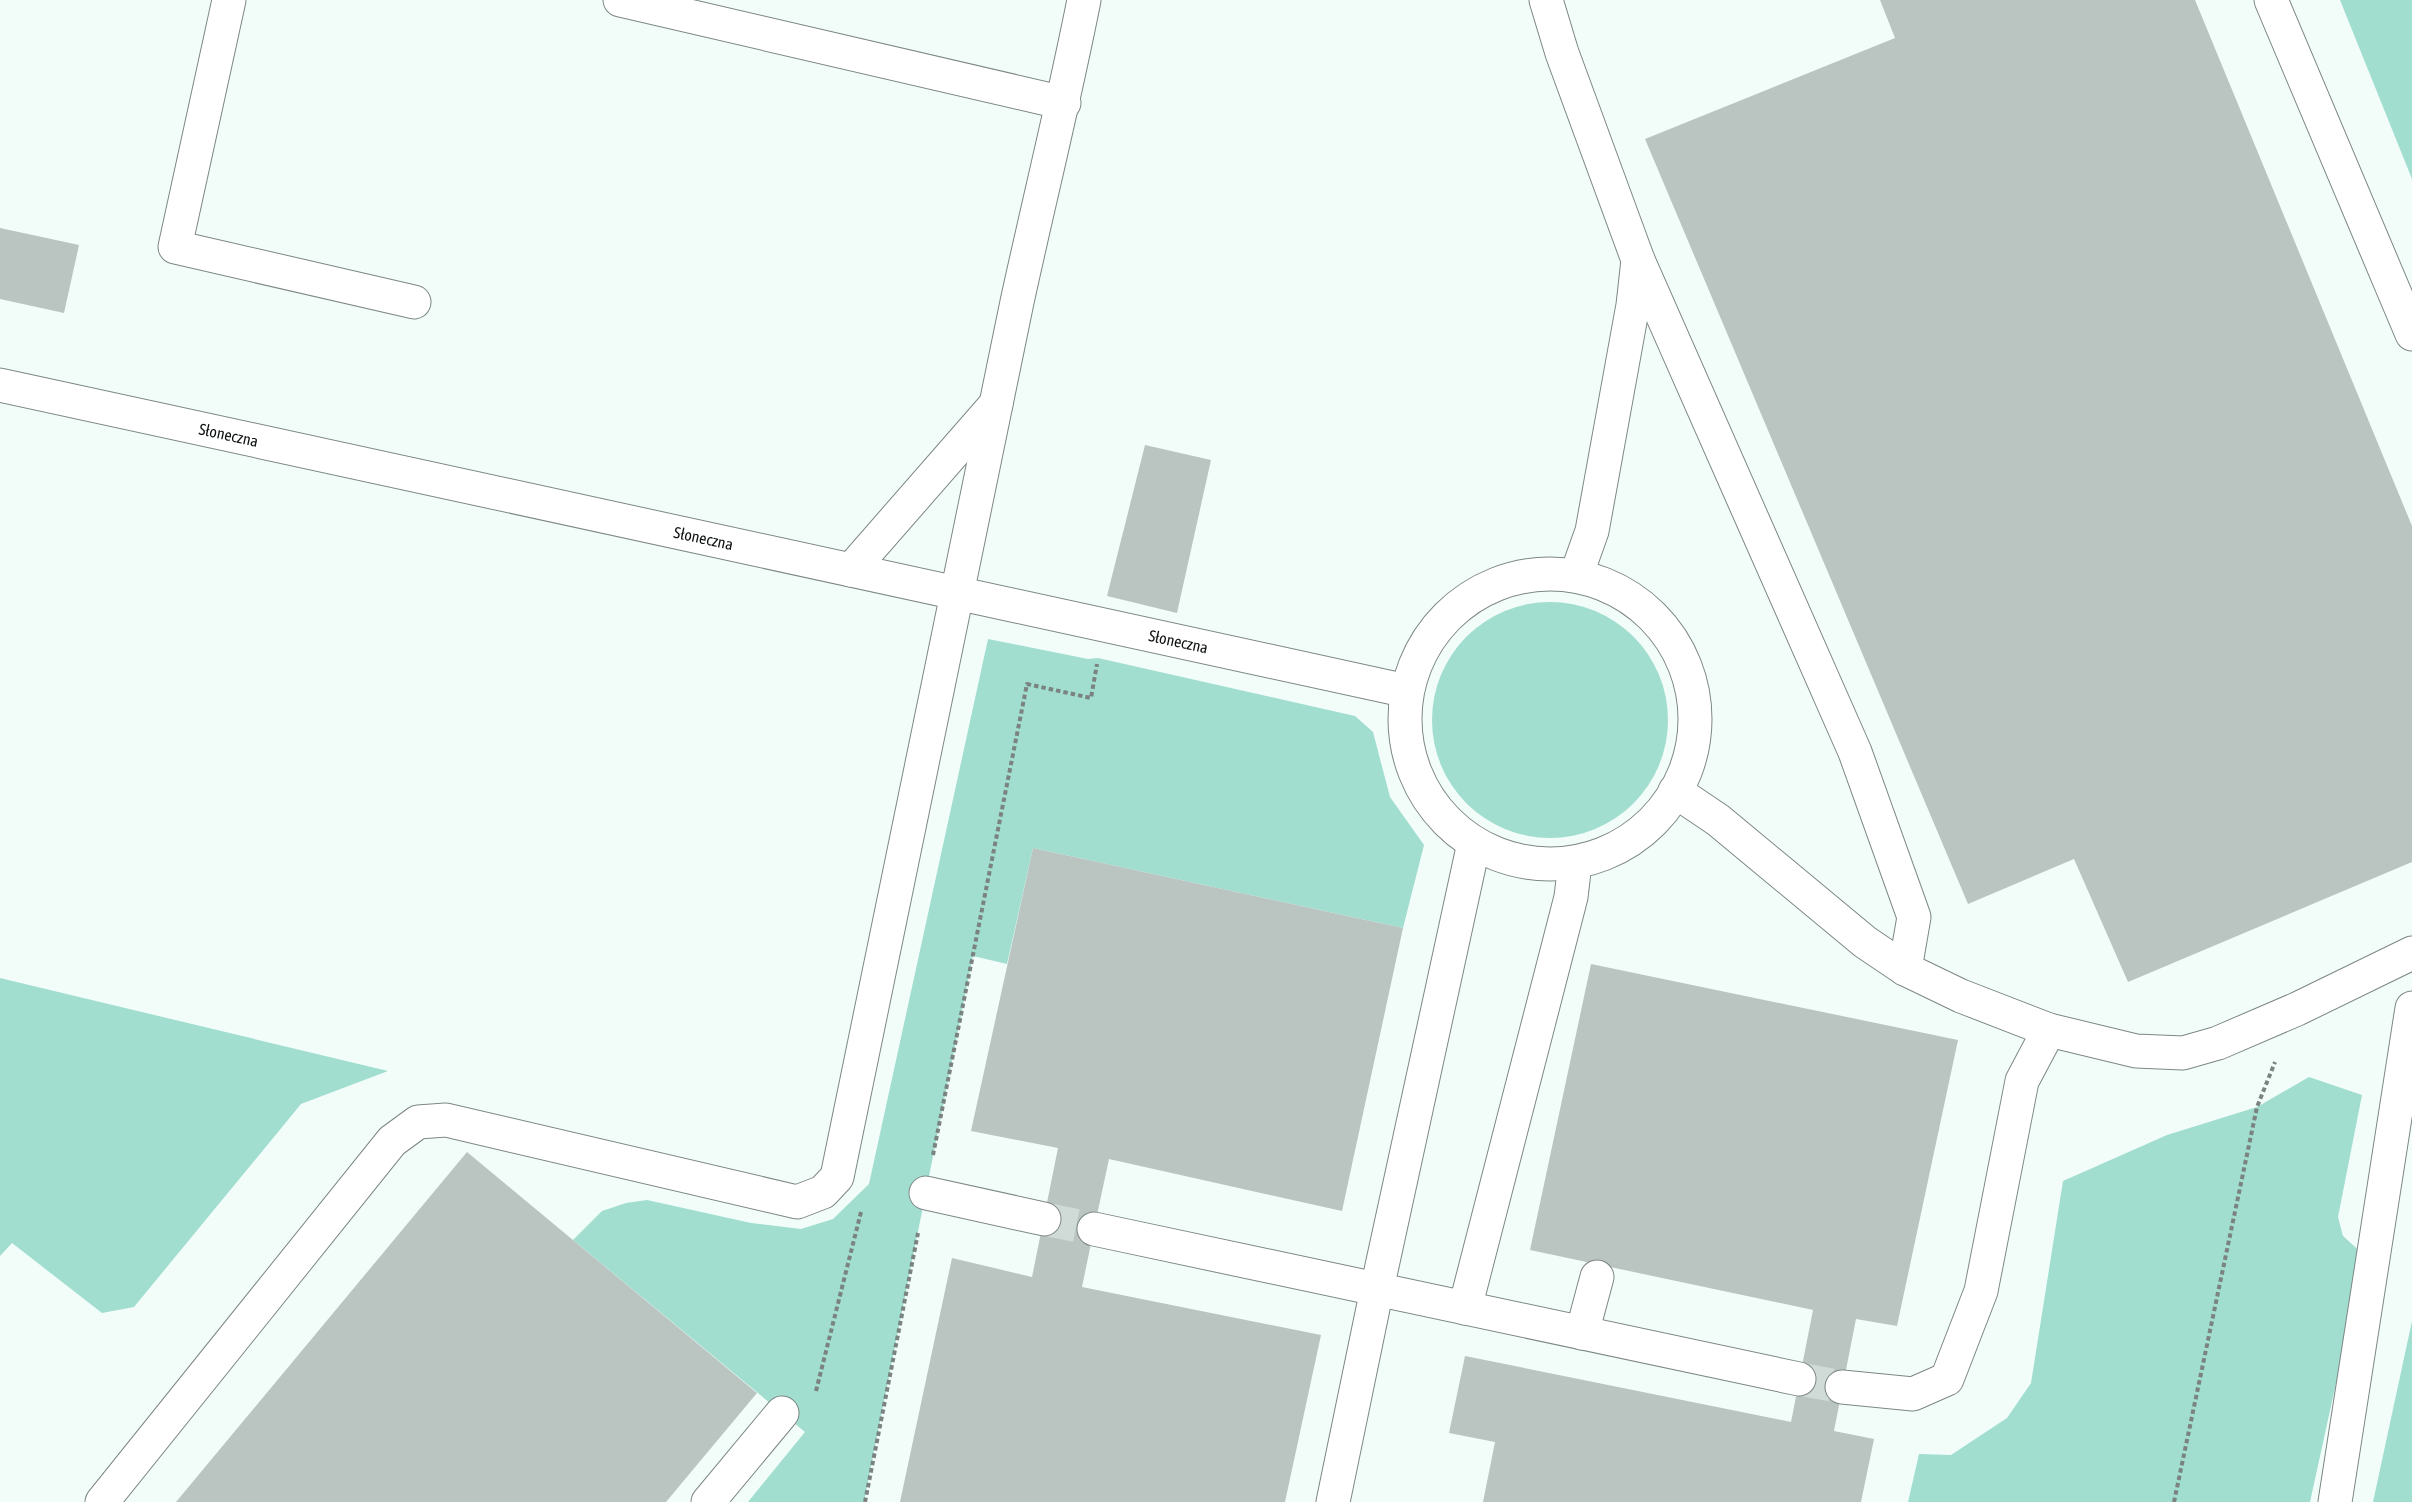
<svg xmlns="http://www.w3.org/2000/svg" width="2412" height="1502" viewBox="0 0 2412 1502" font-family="'Asap Condensed',sans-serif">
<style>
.green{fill:#a1decf}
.building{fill:#bac4c1}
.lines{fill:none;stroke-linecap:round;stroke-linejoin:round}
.minor-tunnel{stroke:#d0dad7;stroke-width:33;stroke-dasharray:33 16;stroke-linecap:butt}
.minor-casing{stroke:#7d8785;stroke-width:35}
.path{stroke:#7b8381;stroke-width:4;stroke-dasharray:4.5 3;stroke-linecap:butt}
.minor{stroke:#fff;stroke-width:33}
.labels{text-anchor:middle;stroke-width:5;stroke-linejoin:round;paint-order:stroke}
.street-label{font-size:16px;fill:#0e1211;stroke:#fff}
</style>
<rect width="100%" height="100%" fill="#f2fdfa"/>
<g class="green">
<polygon points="2340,0 2412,0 2412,179"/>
<circle cx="1550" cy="720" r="118"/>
<polygon points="988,639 1088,659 1098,658 1355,716 1373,732 1390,797 1424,845 1403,928 1033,848 1007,964 973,956 864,1502 748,1502 805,1432 573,1240 602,1211 626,1203 647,1200 751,1223 801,1229 833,1219 869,1184"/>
<polygon points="0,978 388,1071 301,1104 134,1307 102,1313 12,1243 0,1256"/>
<polygon points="2309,1077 2362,1095 2338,1217 2343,1236 2364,1255 2310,1502 1908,1502 1919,1454 1951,1455 2007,1418 2031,1383 2063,1181 2167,1135 2257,1107"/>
<polygon points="2412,1321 2412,1502 2373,1502"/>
</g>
<g class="building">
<polygon points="1880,0 2195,0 2412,526 2412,862 2128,982 2074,859 1968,904 1645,139 1895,38"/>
<polygon points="0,228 79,245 64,313 0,299"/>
<polygon points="1145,445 1211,460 1177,613 1107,596"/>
<polygon points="1033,848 1403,928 1342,1211 1109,1159 1094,1229 1082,1287 1321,1335 1285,1502 900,1502 952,1258 1032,1277 1058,1148 971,1131"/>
<polygon points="1591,964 1958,1040 1897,1326 1856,1319 1834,1431 1874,1439 1861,1502 1483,1502 1495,1442 1449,1433 1465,1356 1791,1422 1813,1310 1530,1250"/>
<polygon points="467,1152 757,1393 666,1502 176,1502"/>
</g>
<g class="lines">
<g class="minor-tunnel">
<polyline points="1044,1219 1094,1229"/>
<polyline points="1799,1379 1842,1387"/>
</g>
<g class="minor-casing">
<g id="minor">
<polyline points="229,0 175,247 414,302"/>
<polyline points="620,0 1064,103"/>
<polyline points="1546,0 1562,53 1638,260 1633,305 1592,531 1576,576"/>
<polyline points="2271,0 2412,334"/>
<polyline points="1638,260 1855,752 1914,917 1905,969"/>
<path id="s1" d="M0,385l1407,306"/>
<polyline points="851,570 996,404"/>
<circle cx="1550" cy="719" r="145"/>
<polyline points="1675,791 1718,820 1865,942 1905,969 1961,996 2049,1030 2136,1051 2183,1053 2218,1043 2297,1009 2412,953"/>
<polyline points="926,1193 1044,1219"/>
<polyline points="1094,1229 1799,1379"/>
<polyline points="1465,1308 1571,897 1575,863"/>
<polyline points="1582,1333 1597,1277"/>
<polyline points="1842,1387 1913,1394 1947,1379 1981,1291 2022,1081 2049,1030"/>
<path d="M102,1502l290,-361 26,-19 28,-2 351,82 26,-10 14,-15 180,-875c22,-101 47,-201 67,-302"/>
<polyline points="708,1502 782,1413"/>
<polyline points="1333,1502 1377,1289 1474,843"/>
<polyline points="2335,1502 2412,1008"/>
</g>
</g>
<g class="path">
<polyline points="933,1155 1027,684 1091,698 1097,664"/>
<polyline points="816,1391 861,1212"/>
<polyline points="865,1502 918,1233"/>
<polyline points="2174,1502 2257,1107 2275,1062"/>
</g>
<use href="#minor" class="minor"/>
</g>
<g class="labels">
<g class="street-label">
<text dy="6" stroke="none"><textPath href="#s1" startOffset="234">Słoneczna</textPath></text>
<text dy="6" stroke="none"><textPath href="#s1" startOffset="720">Słoneczna</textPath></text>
<text dy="6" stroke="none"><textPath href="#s1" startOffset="1206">Słoneczna</textPath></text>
</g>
</g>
</svg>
